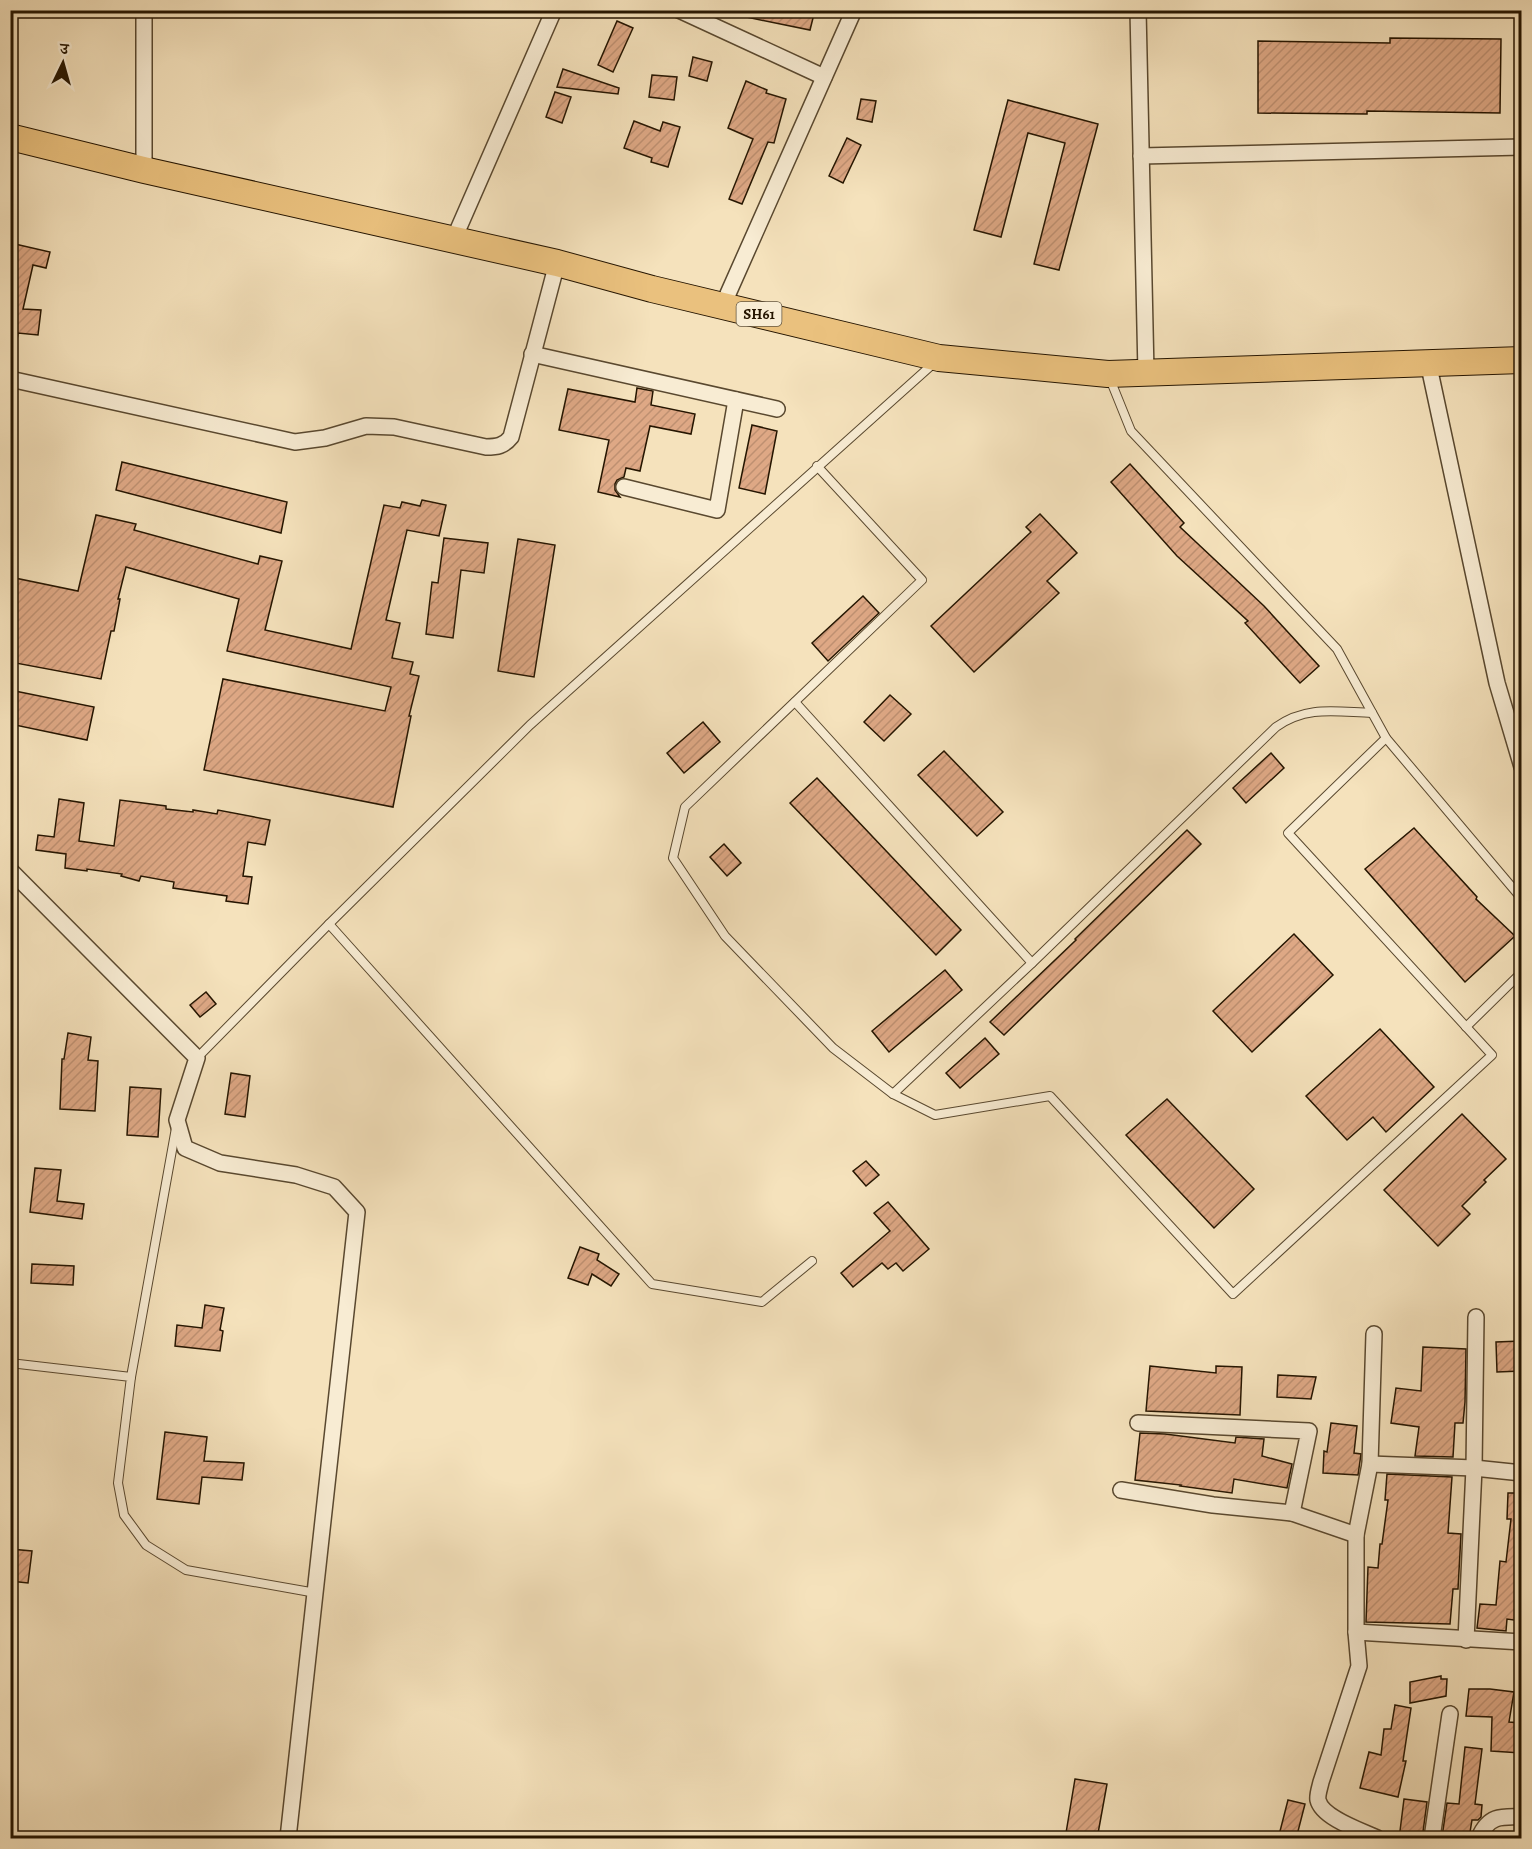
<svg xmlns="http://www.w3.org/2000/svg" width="1532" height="1849" viewBox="0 0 1532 1849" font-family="Alegreya,'Noto Serif Devanagari',serif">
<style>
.building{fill:url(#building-hatch);stroke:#251500;stroke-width:1.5}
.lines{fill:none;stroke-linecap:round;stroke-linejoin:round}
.service-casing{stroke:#59482f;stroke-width:10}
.minor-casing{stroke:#59482f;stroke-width:18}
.primary-casing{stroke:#251500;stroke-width:28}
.service{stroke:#f8ecd3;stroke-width:8}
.minor{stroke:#f8ecd3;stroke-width:15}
.primary{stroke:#eac17e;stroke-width:26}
.labels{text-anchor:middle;stroke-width:4.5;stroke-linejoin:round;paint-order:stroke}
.shield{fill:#f8ecd3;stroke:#64563f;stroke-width:1.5}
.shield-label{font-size:15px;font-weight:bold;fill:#251500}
</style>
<defs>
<pattern id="building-hatch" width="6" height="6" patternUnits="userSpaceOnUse" patternTransform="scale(1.5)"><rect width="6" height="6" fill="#dea885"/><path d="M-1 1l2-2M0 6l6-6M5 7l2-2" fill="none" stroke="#be9071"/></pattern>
</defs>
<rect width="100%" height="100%" fill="#f5e2bc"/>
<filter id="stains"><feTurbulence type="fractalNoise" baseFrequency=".00333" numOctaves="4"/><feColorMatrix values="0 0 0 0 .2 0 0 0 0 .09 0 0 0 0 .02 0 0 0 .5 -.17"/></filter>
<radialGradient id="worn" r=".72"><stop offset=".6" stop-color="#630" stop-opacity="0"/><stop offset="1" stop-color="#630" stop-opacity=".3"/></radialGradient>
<g class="building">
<polygon points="747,10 815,10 810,30 746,17"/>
<polygon points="617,21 633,28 613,72 598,65"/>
<polygon points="1390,38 1501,39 1500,113 1367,111 1367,114 1258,113 1258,41 1390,43"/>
<polygon points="693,57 712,62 707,81 689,76"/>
<polygon points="563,69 619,88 618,94 557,87"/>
<polygon points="652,75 677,77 674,100 649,97"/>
<polygon points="746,81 767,90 766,93 786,99 774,143 768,142 742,204 729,199 753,139 728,128"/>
<polygon points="555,92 571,97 562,123 546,117"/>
<polygon points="861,99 876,101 872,122 857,119"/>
<polygon points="1008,100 1098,124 1059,270 1034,264 1065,143 1028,133 1001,237 974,230"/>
<polygon points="634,121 660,131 663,122 680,127 668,167 651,162 652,158 624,148"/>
<polygon points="847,138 861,145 843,183 829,176"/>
<polygon points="15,244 50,252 46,268 33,265 23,309 41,310 38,335 18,333 17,340 10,339 10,264"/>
<polygon points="637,388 653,391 651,405 695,414 691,434 650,426 640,471 626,468 624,477 617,480 615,484 615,490 620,497 598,492 609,440 559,430 568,389 635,402"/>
<polygon points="752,425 777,431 765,494 739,488"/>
<polygon points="122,462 287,502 281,533 116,490"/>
<polygon points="1130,464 1184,523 1180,527 1264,606 1319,666 1300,683 1245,623 1248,621 1177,556 1111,482"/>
<polygon points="422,500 446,505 439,536 407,530 386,620 400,623 392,658 413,662 410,674 419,676 409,716 411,716 393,807 204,770 223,679 385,711 391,687 227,651 239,599 126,567 118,599 120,599 114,631 111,631 101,679 10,662 10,577 78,591 96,515 136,524 134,530 258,564 260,556 282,561 265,630 351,649 384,505 400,508 402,502 420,506"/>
<polygon points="1040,514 1077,553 1047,581 1059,593 974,672 931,626 1031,532 1026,527"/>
<polygon points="444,538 488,543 484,573 461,570 453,638 426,634 432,582 438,583"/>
<polygon points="518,539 555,545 534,677 498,671"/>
<polygon points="863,596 879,613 828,661 812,643"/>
<polygon points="10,690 94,707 87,740 10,724"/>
<polygon points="890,695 911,714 884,741 864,722"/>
<polygon points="703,722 720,742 684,773 667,753"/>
<polygon points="944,751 1003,812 977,836 918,775"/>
<polygon points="1271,753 1284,768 1246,803 1233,788"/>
<polygon points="817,778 961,930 936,955 790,803"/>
<polygon points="59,799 84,803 79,841 114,846 120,800 166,806 166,809 193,812 193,810 217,814 218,810 270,820 265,845 248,842 243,876 252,877 248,904 226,901 227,896 173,888 174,882 141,876 139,881 121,876 122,874 87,869 87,871 65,868 66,854 36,850 38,835 54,837"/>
<polygon points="1414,828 1477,897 1476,899 1515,936 1465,982 1365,869"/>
<polygon points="1187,830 1201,844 1004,1035 990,1022 1076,940 1075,939"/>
<polygon points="724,844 741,863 727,876 710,857"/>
<polygon points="1294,934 1333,975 1252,1052 1213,1011"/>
<polygon points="945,970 962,990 889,1052 872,1031"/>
<polygon points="206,992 216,1004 200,1017 190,1005"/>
<polygon points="1380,1029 1434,1087 1386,1132 1373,1117 1347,1140 1306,1096"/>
<polygon points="68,1033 91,1037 88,1060 98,1061 95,1111 60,1109 62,1059 64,1059"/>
<polygon points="985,1038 999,1054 960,1088 946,1073"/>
<polygon points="231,1073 250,1076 245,1117 225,1114"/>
<polygon points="130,1087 161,1089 158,1137 127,1135"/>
<polygon points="1167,1099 1254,1189 1214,1228 1126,1135"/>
<polygon points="1462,1114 1506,1159 1484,1180 1486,1182 1462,1206 1470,1214 1438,1246 1384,1190"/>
<polygon points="866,1161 879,1175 866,1186 853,1171"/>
<polygon points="35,1168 61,1170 57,1201 84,1204 82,1219 30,1212"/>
<polygon points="888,1202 929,1249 903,1271 896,1263 888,1269 882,1263 853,1287 841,1273 890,1231 874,1213"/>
<polygon points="580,1247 599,1254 597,1260 619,1274 611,1286 592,1274 588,1285 568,1278"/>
<polygon points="32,1264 74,1266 73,1285 31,1283"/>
<polygon points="205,1305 224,1308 220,1330 223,1331 220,1351 175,1346 177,1325 202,1328"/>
<polygon points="1521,1341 1521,1371 1497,1372 1496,1342"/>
<polygon points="1423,1347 1466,1349 1465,1402 1463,1423 1455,1423 1453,1457 1415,1456 1419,1427 1391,1423 1396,1388 1421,1391"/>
<polygon points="1150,1366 1216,1373 1216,1366 1242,1367 1240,1415 1146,1411"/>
<polygon points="1278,1375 1316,1377 1311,1399 1277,1397"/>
<polygon points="1331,1423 1357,1426 1354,1453 1361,1454 1358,1475 1323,1473 1324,1451 1327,1452"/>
<polygon points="165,1432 207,1437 204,1461 244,1463 242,1480 202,1477 199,1504 157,1499"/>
<polygon points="1140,1433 1165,1434 1235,1443 1236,1437 1264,1439 1262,1456 1292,1464 1287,1488 1234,1479 1232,1493 1180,1486 1181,1485 1135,1480"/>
<polygon points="1387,1474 1452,1477 1448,1533 1461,1534 1458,1589 1453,1589 1450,1624 1366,1622 1368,1567 1378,1568 1380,1544 1382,1544 1388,1500 1385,1500"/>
<polygon points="1508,1493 1521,1493 1521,1621 1507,1619 1506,1631 1477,1628 1480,1604 1496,1605 1500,1561 1506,1562 1511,1519 1507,1519"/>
<polygon points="10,1549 32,1551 28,1583 10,1581"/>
<polygon points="1441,1676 1441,1679 1447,1679 1446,1696 1410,1703 1410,1682"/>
<polygon points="1469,1689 1490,1689 1514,1692 1509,1722 1521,1723 1521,1753 1491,1751 1492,1717 1466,1716"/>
<polygon points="1395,1705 1411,1708 1403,1761 1406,1761 1398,1797 1360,1788 1369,1752 1381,1755 1384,1729 1391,1729"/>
<polygon points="1465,1747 1482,1749 1475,1804 1482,1805 1481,1817 1478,1820 1472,1820 1469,1838 1442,1837 1447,1803 1459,1804"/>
<polygon points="1075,1779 1107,1784 1097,1839 1065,1839"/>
<polygon points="1404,1799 1427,1802 1422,1839 1399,1839"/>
<polygon points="1288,1800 1305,1804 1296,1839 1278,1839"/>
</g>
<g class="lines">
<g class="service-casing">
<g id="service">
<polyline points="1110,379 1131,431 1337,649 1386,738 1522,899"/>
<polyline points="817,466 922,580 685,807 673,858 725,936 833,1048 893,1094 935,1115 1050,1096 1233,1294 1492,1055 1288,833 1386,738"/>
<polyline points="795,702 1032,963"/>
<polyline points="329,924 652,1284 762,1302 812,1261"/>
<polyline points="1466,1027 1522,972"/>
<polyline points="197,1058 329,924 530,725 934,363"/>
<path d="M893,1094l139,-131 244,-236c31,-22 61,-15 96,-14"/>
<polyline points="10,1363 131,1377 118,1483 124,1515 146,1545 186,1570 316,1593"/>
<polyline points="131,1377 176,1128"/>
</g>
</g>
<g class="minor-casing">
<g id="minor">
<polyline points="679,10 824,77"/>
<polyline points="1138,10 1146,373"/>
<polyline points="1141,156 1522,147"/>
<polyline points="144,170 144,10"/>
<polyline points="453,241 554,10"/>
<polyline points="723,305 854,10"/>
<polyline points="532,354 777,409"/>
<polyline points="1428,362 1497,683 1522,767"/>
<path d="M10,379l285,63 30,-4 41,-12 28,1 92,20c11,0 18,-1 25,-10l46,-174"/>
<polyline points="624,487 717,510 736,400"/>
<polyline points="10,870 197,1058 177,1120 185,1148 220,1163 296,1175 334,1187 357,1212 288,1838"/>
<path d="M1374,1334l-4,130 -14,71v97l3,34 -38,116c-1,5 -4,13 -3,18 4,18 44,31 59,38"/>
<polyline points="1138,1423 1309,1431 1292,1513"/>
<polyline points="1370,1464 1474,1468 1522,1473"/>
<polyline points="1121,1490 1213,1505 1292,1513 1356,1535"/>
<polyline points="1356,1632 1522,1642"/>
<polyline points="1466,1640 1474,1468 1476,1317"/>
<polyline points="1432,1838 1450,1714"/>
<path d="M1479,1838c9,-22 21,-22 43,-21"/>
</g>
</g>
<g class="primary-casing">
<polyline id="primary" points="10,137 144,170 557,263 652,289 939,358 1108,374 1522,360"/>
</g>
<use href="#service" class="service"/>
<use href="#minor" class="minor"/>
<use href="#primary" class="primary"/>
</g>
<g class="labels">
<rect class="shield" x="736.5" y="302" width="45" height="24" rx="4.5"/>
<g class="shield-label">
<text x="759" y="319">SH61</text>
</g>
</g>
<rect width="1532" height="1849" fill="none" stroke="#f5e2bc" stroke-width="36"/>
<rect x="12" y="12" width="1508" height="1825" fill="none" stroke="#251500" stroke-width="3"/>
<rect x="18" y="18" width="1496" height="1813" fill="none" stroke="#251500" stroke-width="1.5"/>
<g transform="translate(63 63) rotate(5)" stroke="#f8ecd3" stroke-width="4.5" paint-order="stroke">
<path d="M0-4.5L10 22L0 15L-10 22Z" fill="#251500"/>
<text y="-9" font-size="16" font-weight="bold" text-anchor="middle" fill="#251500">उ</text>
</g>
<rect width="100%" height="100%" filter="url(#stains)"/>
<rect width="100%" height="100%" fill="url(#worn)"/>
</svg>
